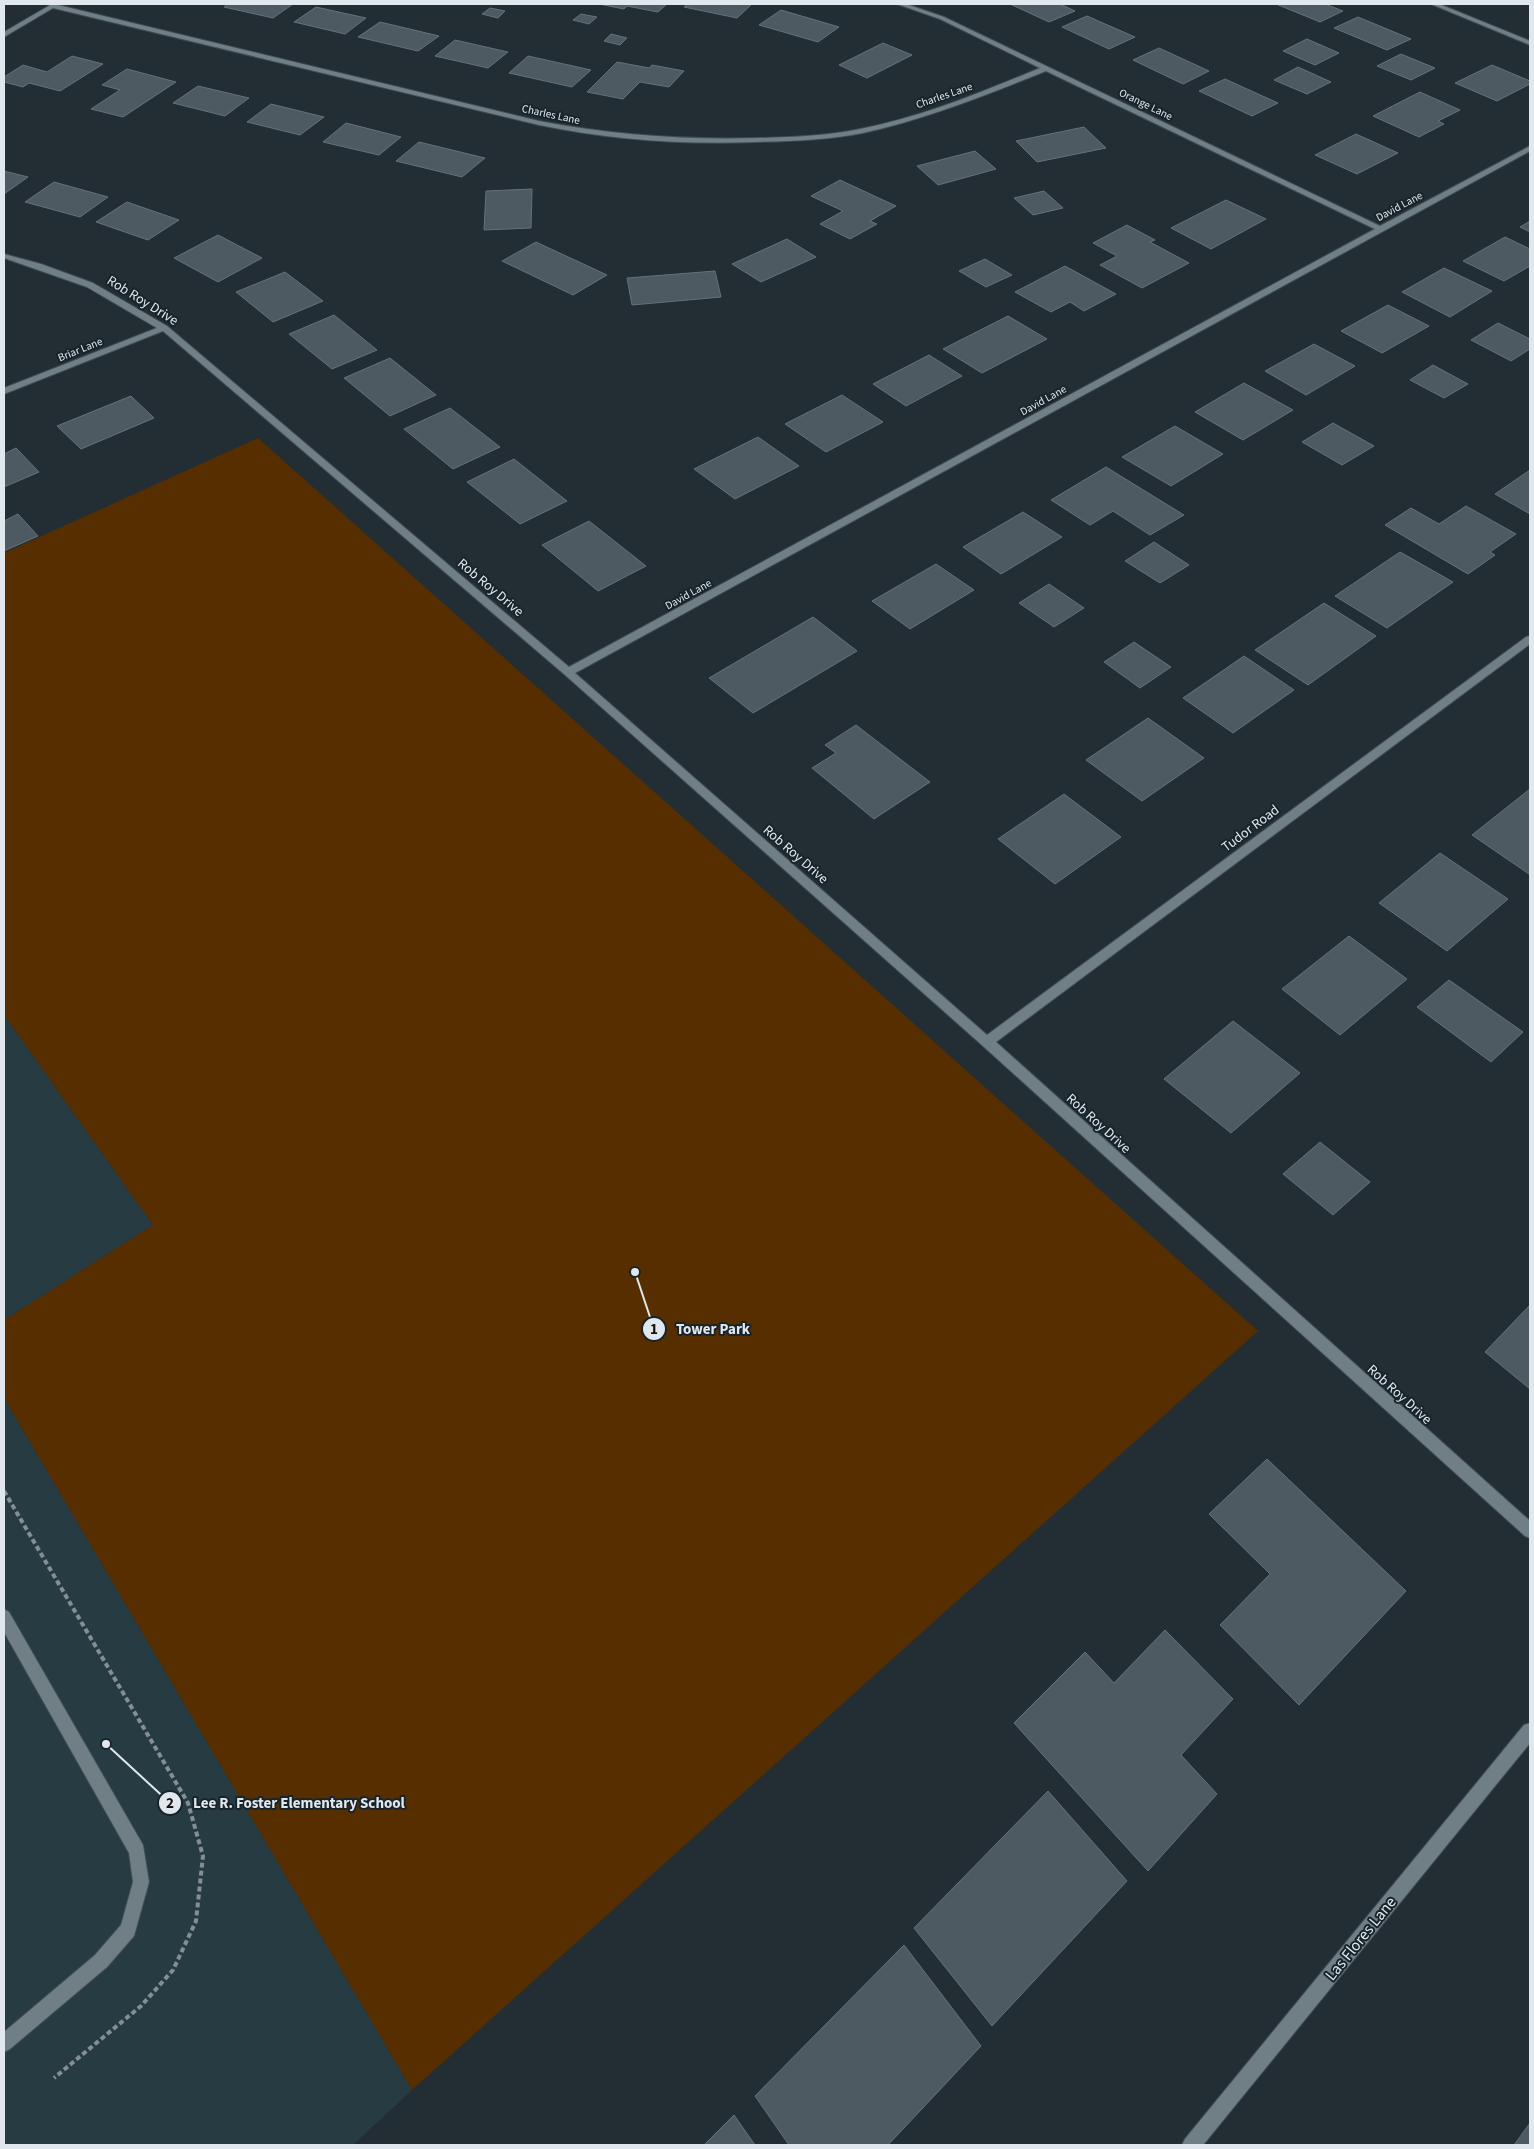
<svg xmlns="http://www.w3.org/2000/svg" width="1534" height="2149" viewBox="0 0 1534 2149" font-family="'Source Sans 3',sans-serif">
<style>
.built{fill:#273b43}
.green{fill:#572e00}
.building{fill:#4d5a61;stroke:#647279}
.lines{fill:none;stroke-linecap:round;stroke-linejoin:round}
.minor-casing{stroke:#424d52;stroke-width:2}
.path{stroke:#848e94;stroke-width:4;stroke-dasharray:5 3;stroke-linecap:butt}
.minor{fill:#707f86;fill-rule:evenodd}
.labels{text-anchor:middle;stroke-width:4;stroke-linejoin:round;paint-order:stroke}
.far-street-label{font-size:11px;fill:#e0e8ed;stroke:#18242a}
.street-label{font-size:14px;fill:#e0e8ed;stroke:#18242a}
.near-street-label{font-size:16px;fill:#e0e8ed;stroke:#18242a}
.leader{fill:none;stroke:#e0e8ed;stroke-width:2}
.callout-dot{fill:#e0e8ed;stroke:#18242a;stroke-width:2}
.mark-label{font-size:15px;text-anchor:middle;font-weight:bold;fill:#111}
.callout-label{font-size:15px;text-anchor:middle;font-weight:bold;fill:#e0e8ed;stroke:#18242a;stroke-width:4;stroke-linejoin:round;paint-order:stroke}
</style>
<rect width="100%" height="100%" fill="#222e34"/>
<g class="built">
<polygon points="4,1015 153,1225 4,1320"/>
<polygon points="4,1398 412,2090 353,2145 4,2145"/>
</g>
<polygon class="green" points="258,438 1258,1331 412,2090 4,1398 4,1320 153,1225 4,1015 4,553"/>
<g class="building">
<polygon points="228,4 293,4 273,18 224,7"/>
<polygon points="599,4 667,4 658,12 627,6 624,9"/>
<polygon points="688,4 752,4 737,18 684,7"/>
<polygon points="1010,4 1060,4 1075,11 1049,22"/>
<polygon points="1276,4 1325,4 1343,11 1320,22"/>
<polygon points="316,7 366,18 345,34 294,22"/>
<polygon points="490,8 505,11 498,18 482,14"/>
<polygon points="781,10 839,27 818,42 759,25"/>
<polygon points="581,14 597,17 589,24 573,20"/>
<polygon points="1087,16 1135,37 1109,49 1062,27"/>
<polygon points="1358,17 1411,39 1387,50 1334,28"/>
<polygon points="380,22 439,36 418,51 358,37"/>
<polygon points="611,34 627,38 620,45 604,41"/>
<polygon points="1307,39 1339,53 1315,65 1283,51"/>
<polygon points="455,40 508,52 488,68 435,56"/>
<polygon points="883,43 912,55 867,78 839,65"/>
<polygon points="1159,48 1209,71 1183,84 1133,60"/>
<polygon points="1401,54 1435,68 1411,80 1377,66"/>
<polygon points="72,56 103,64 60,91 29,83 23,87 4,82 4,77 23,65 47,72"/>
<polygon points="528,56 591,70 572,87 509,73"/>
<polygon points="617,62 649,68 652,65 684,71 669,87 640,82 623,99 587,92"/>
<polygon points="1492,65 1530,81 1530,84 1497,101 1455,83"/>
<polygon points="1298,67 1331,82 1307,94 1274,80"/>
<polygon points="127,69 176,82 123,117 91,109 120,90 102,85"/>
<polygon points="1225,79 1278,103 1252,116 1199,91"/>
<polygon points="198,86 249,98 225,116 173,103"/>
<polygon points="1420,92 1460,110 1438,121 1444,124 1419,137 1373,116"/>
<polygon points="271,104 324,117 300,135 247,122"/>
<polygon points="346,123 401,137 379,155 323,142"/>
<polygon points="1084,127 1106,148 1037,162 1016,141"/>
<polygon points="1356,134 1398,153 1357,174 1315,155"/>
<polygon points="419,142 485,158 462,177 396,161"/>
<polygon points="975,151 996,169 938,185 917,166"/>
<polygon points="4,171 28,177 4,194"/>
<polygon points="840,180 896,206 870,221 877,224 850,239 820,224 843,211 811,196"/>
<polygon points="54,182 108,197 80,217 25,202"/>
<polygon points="532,189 531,228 484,230 486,191"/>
<polygon points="1044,191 1063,208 1033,215 1014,198"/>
<polygon points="1226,200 1266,219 1211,249 1171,228"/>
<polygon points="127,202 179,220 148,240 96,222"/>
<polygon points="1530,221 1530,232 1520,227"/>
<polygon points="1127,225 1155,240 1150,242 1189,263 1142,288 1100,265 1117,256 1093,243"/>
<polygon points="218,235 262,258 218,282 174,258"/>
<polygon points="1505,237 1530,249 1530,266 1504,281 1463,261"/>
<polygon points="787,239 816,257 761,282 732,264"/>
<polygon points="536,242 607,275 573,295 502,261"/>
<polygon points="985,259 1012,275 986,287 959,271"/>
<polygon points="1065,266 1116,294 1084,311 1070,302 1051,312 1015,292"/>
<polygon points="1444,268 1492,291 1450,317 1402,292"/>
<polygon points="715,271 721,297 632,305 627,278"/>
<polygon points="285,272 323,301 273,322 236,292"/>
<polygon points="1388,305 1429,326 1382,353 1341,331"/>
<polygon points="334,315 377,350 332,369 289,334"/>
<polygon points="1008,316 1047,339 982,373 943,349"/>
<polygon points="1498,323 1530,339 1530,349 1511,361 1471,340"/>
<polygon points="1314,344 1355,366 1306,395 1265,371"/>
<polygon points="929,355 962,376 906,406 873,384"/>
<polygon points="390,358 436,395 390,416 344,378"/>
<polygon points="1433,365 1468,384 1444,398 1410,380"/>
<polygon points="1244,383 1293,410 1243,440 1195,412"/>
<polygon points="842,395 883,422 826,452 785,424"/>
<polygon points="131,396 154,418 81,449 57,426"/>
<polygon points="450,408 500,447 453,469 404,429"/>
<polygon points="1333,423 1374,446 1342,465 1302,442"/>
<polygon points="1175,426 1223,454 1171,486 1122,457"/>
<polygon points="758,437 799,466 735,499 694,469"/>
<polygon points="16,448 39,472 4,487 4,454"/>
<polygon points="514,459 567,501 520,524 467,482"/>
<polygon points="1106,467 1184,515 1150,535 1113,511 1090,525 1051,500"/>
<polygon points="1530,470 1530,514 1495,494"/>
<polygon points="1466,506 1516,534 1490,552 1495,555 1468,574 1385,525 1411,508 1439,524"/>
<polygon points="1023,512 1062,537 1001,574 963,547"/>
<polygon points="18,514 38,536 4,551 4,521"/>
<polygon points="589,521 646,566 598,591 542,545"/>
<polygon points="1154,542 1189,565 1160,583 1125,561"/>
<polygon points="1400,552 1453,582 1387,628 1335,596"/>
<polygon points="936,564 974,590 910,629 872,601"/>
<polygon points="1049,584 1084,608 1054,627 1019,603"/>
<polygon points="1324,603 1376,636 1308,685 1255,650"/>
<polygon points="813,617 857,651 753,713 709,678"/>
<polygon points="1134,642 1171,667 1140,688 1104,662"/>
<polygon points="1244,656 1294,690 1233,733 1183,698"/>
<polygon points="1148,718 1204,758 1142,801 1086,760"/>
<polygon points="856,725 930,782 874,819 812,768 836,753 825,745"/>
<polygon points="1530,789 1530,873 1529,874 1472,835"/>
<polygon points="1064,794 1121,837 1055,884 998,839"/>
<polygon points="1440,853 1508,899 1447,951 1379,903"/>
<polygon points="1349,936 1407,979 1340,1035 1282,989"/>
<polygon points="1449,980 1523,1032 1491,1062 1417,1007"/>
<polygon points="1233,1021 1300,1073 1231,1133 1164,1079"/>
<polygon points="1320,1142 1370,1182 1333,1215 1283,1174"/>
<polygon points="1530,1305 1530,1389 1485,1352"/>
<polygon points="1267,1459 1406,1591 1299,1705 1220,1625 1270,1574 1209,1514"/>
<polygon points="1165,1630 1233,1699 1181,1755 1217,1794 1148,1871 1014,1723 1085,1652 1114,1683"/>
<polygon points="1048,1791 1127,1881 992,2026 914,1928"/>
<polygon points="904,1945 981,2046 888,2145 789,2145 755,2096"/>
<polygon points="734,2115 755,2145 704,2145"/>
<polygon points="1530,2123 1530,2145 1514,2145"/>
</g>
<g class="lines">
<g class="minor-casing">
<g id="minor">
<path d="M52,4h7l-1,1 481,116c73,14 145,19 219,17 34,-1 69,-2 102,-9 62,-12 122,-37 180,-61l-100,-49 -43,-15h9l38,13 436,209 150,-80v5l-955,522 412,362 539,-398 4,-1v8l-534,398 534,479v17l-5,-2 -542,-490 -419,-372 -401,-343 -159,63v-6l153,-60 -70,-41 -83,-29v-4l37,10 52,19 74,43 402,341 806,-438 -329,-158c-60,24 -120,48 -183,62 -35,7 -70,8 -106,9 -73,3 -145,-2 -218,-17l-486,-117 -49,29v-5z"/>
<polygon points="1431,4 1439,4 1530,41 1530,45"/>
<polygon points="4,1609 9,1612 143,1845 149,1882 134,1936 107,1967 10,2049 4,2052 4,2032 95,1955 121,1925 133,1882 129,1853 4,1632"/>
<polygon points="1530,1723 1530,1743 1203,2145 1182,2145 1185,2139 1524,1725"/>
</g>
</g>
<polyline class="path" points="4,1491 188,1803 203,1856 196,1921 173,1970 141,2006 54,2078"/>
<use href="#minor" class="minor"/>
</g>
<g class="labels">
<g class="far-street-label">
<text transform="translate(944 95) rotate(-19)" y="4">Charles Lane</text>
<text transform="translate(1146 104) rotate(26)" y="4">Orange Lane</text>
<text transform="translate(551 114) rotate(12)" y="4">Charles Lane</text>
<text transform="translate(1399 206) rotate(-28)" y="4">David Lane</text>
<text transform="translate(80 349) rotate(-22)" y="4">Briar Lane</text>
<text transform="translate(1043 400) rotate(-29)" y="4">David Lane</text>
<text transform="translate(688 594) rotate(-29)" y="4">David Lane</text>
</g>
<g class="street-label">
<text transform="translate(143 300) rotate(32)" y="5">Rob Roy Drive</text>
<text transform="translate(491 587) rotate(40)" y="5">Rob Roy Drive</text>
<text transform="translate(1250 828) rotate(-37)" y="5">Tudor Road</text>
<text transform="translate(796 854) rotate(41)" y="5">Rob Roy Drive</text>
<text transform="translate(1099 1123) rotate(42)" y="5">Rob Roy Drive</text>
<text transform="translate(1400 1394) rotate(42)" y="5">Rob Roy Drive</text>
</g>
<g class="near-street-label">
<text transform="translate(1360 1938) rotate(-51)" y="6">Las Flores Lane</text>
</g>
</g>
<path class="leader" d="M635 1272L654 1329M106 1744L170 1803"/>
<g class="callout-dot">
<circle cx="635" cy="1272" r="5"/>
<circle cx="106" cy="1744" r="5"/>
<circle cx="654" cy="1329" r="12"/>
<circle cx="170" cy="1803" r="12"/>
</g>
<g class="mark-label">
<text x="654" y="1334">1</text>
<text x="170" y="1808">2</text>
</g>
<g class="callout-label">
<text x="713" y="1334">Tower Park</text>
<text x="299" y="1808">Lee R. Foster Elementary School</text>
</g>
<rect width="1534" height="2149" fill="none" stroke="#e0e8ed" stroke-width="10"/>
</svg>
